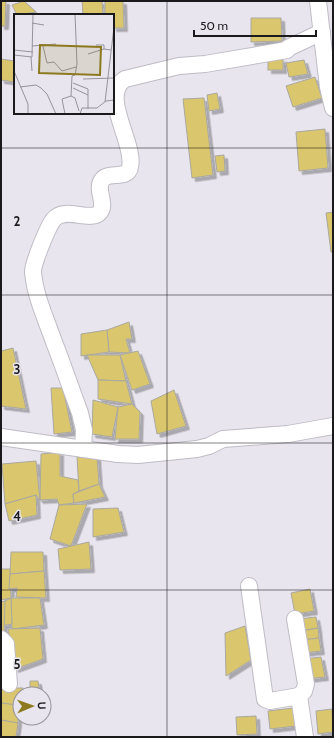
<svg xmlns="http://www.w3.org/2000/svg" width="334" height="738" viewBox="0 0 334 738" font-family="Cabin,sans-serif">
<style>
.building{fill:#dac66d;stroke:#aaa89f;filter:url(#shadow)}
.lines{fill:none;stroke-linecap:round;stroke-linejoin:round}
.minor-casing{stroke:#bfbcc5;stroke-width:18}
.minor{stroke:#fff;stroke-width:16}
.grid{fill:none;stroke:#1a191c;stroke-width:1;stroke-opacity:0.55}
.inset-road{fill:none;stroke:#96939a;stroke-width:1}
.view{fill:#8d7a20;fill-opacity:0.15;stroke:#8d7a20;stroke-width:2}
.inset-edge{fill:none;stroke:#1a191c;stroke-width:2}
.grid-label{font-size:13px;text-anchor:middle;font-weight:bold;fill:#1a191c;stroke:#e8e5ee;stroke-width:3;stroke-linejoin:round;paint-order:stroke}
</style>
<defs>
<filter id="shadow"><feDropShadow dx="3.5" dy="3.5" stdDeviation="0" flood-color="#0004"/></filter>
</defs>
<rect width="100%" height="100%" fill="#e8e5ee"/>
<g class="building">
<polygon points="1,1 6,1 5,26 1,26"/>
<polygon points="24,1 36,12 17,15 12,5"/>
<polygon points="82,1 102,1 103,15 83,15"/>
<polygon points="105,1 123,1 124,28 113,28 113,15 105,15"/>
<polygon points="251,18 281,18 282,41 251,42"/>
<polygon points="1,59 15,61 15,82 1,80"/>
<rect x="268" y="59" width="15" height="11"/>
<polygon points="304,60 308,74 289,77 286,63"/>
<polygon points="315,77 322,98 293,107 286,86"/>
<polygon points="217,93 220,109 209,111 207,95"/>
<polygon points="204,98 213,175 192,178 183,99"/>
<polygon points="325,129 328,168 299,171 296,132"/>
<polygon points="224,155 225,171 217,172 215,156"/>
<polygon points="333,212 333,252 331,252 326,213"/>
<polygon points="129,322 132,339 126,339 130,353 109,352 107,330"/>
<polygon points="107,330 109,352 81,356 81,334"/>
<polygon points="13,348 26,409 1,406 1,351"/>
<polygon points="138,351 150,384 132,390 120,355"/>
<polygon points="87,355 120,355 126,381 98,380"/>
<polygon points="98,380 126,381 132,404 98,399"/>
<polygon points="51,388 63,388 72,432 54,434"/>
<polygon points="174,390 186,426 157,434 151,401"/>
<polygon points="93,400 118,407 112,437 92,434"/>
<polygon points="132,404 140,412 139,439 115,439 118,407"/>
<polygon points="60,452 60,476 78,480 79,491 73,494 74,503 59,505 57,499 40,500 41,454"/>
<polygon points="97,456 99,484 79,491 77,457"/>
<polygon points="36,461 40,500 36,495 5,504 2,464"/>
<polygon points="99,484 105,497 74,503 73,494"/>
<polygon points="36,495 37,515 9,521 5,504"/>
<polygon points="87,504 71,546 50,539 59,505"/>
<polygon points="118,508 124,532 93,537 93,509"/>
<polygon points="89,542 91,569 60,570 58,549"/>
<polygon points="11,552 43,552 44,571 10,574"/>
<polygon points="1,569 10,569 11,598 1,600"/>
<polygon points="44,571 46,598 16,597 17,588 9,589 10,574"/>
<polygon points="310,589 314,611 295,614 291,593"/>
<polygon points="11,598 40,598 44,625 12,629"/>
<polygon points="11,598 12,624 1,626 1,610 5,601"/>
<polygon points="5,601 4,635 1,635 1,602"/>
<polygon points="316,617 318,628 301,631 299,619"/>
<polygon points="245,626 251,660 226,676 225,633"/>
<polygon points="40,628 43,659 15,669 8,629"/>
<polygon points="318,628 319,638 302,640 301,631"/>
<polygon points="319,638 321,651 303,653 302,640"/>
<polygon points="321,657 325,677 307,679 304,659"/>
<polygon points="30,681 38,681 39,688 30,687"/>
<polygon points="1,688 23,688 23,694 20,694 20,706 1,703"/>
<polygon points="1,703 18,705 18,723 1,720"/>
<polygon points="293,708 296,726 270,729 268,711"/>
<polygon points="332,709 333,732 318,734 316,711"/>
<polygon points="256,716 257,734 237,735 236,717"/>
<polygon points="1,720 18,723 16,737 1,737"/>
</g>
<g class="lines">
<g class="minor-casing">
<g id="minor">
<polyline points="318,1 328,87 333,108"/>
<polyline points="1,437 118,454 138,455 197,449 209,446 223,439 288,434 333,426"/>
<path d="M83,449l1,-19 -4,-17c-9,-24 -17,-48 -26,-71 -8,-23 -19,-46 -21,-70 0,-9 15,-46 21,-53 11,-13 37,4 46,-7 7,-9 -5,-22 2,-32 6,-9 26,0 28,-13 6,-23 -31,-72 -5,-88l54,-13 26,-2 82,-14 1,-2 34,-16"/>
<polyline points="249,586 265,699 270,701 299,696 305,737"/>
<polyline points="295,619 306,684 304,691 299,696"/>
<polyline points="1,639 6,644 9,684"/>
</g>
</g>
<use href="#minor" class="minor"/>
</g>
<path class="grid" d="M167,1v736M1,148h332M1,295h332M1,443h332M1,590h332"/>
<g transform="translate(14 14)">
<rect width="100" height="100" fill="#e8e5ee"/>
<path class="inset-road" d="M18,9l12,2M82,31h8v4l7,1M18,32l24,-2M29,32l4,17 7,-1 8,9 14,-4M0,36l19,2M74,40l16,-5M0,41l18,2 1,-43M17,43l1,14M0,57l14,33v10M69,65l31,-1M59,69l15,6v20M6,73l16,-2 5,3 6,6 9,20M59,74l15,7M57,82l4,2 4,13M91,88l9,-75M51,100l-3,-15 9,-3 1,-20 3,-1 2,-11 -2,-50M66,100l2,-6h15l9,-7 8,-1"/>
<path class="view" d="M26,31l61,2 -1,28 -61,-2z"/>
<rect width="100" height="100" class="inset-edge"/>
</g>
<g class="grid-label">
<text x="17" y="226">2</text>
<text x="17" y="374">3</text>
<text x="17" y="521">4</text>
<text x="17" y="669">5</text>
</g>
<rect width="334" height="738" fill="none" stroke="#1a191c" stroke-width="4"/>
<g transform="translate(32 706) rotate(88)"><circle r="19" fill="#e8e5ee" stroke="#96939a"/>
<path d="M0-3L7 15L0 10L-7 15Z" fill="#8d7a20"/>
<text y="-6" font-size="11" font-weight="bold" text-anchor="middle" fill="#1a191c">U</text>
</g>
<path d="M194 30v6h122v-6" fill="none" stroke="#1a191c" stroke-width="2"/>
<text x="200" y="30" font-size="12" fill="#1a191c" stroke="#e8e5ee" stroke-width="3" paint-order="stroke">50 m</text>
</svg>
